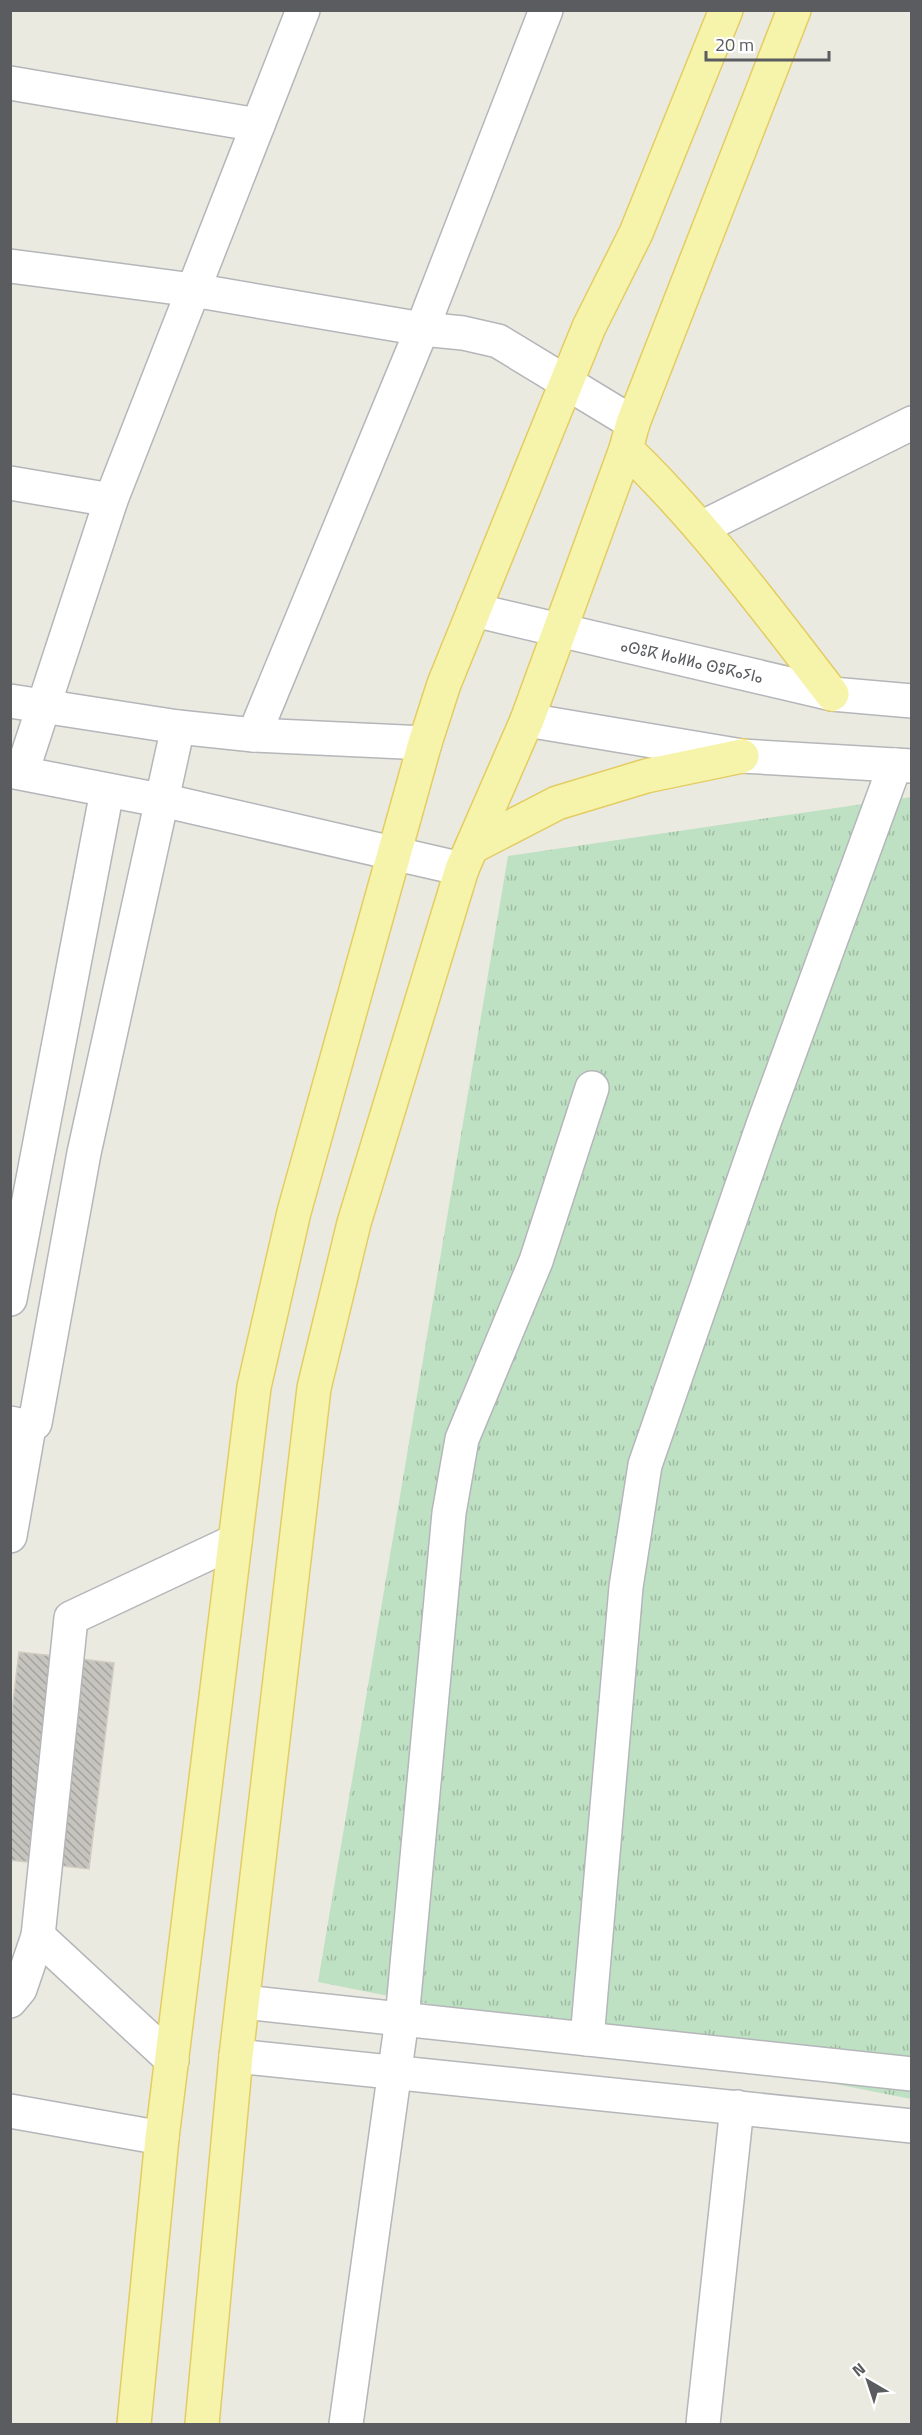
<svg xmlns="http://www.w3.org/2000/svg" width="922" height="2435" viewBox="0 0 922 2435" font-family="'Titillium Web','Noto Sans Tifinagh',sans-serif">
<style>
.grass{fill:url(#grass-tufts)}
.building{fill:url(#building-back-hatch);stroke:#cfccc0;stroke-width:1.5}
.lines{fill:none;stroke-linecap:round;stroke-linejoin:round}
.minor-casing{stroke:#b4b6ba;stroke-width:36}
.major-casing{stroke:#e3cd62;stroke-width:36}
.minor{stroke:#fff;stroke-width:33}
.major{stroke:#f6f3aa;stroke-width:33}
.labels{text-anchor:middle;stroke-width:5;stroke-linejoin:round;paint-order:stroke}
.street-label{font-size:16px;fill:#5a5c60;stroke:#fff}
</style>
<defs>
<pattern id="grass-tufts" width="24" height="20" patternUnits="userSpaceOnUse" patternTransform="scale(1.5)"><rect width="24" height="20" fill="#bfe1c3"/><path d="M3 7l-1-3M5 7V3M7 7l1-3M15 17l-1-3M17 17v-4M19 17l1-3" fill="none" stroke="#9ebaa2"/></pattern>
<pattern id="building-back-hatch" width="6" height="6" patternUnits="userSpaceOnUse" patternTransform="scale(1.5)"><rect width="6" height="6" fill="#c6c4be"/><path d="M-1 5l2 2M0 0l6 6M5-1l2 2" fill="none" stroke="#a4a29e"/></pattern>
</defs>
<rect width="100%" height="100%" fill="#ebeae1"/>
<polygon class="grass" points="911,797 911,2099 318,1982 508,856"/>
<polygon class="building" points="19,1652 114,1663 89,1869 10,1860 10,1727"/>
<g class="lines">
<g class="minor-casing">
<g id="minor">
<polyline points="10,83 258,125"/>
<polyline points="10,266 193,290 422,329 463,333 498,341 633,423"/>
<polyline points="10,483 111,500"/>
<polyline points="701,528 912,423"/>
<polyline points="474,610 832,694 912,701"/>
<polyline points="10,701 178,727 254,735 425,743"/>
<polyline points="527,720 742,756 912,766"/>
<polyline points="254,735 422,329 546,10"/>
<polyline points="10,771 175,803 462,869"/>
<polyline points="22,772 111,500 303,10"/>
<polyline points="10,1299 107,791"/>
<polyline points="10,1423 29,1427 35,1423 84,1153 178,727"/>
<polyline points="10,1536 29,1427"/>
<polyline points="10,2001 20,1989 38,1936"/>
<polyline points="243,2002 912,2074"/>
<polyline points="587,2039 626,1587 645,1465 763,1125 895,765"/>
<polyline points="236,2056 912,2126"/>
<polyline points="172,2060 38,1936 71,1618 235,1541"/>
<polyline points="10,2111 162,2138"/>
<polyline points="346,2424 402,2019 449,1513 462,1439 536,1261 592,1088"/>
<polyline points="703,2424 737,2107"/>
</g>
</g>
<g class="major-casing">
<g id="major">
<path d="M626,449c77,74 141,161 206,245"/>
<polyline points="472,847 557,803 646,776 742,756"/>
<polyline points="134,2424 162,2138 254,1387 294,1212 425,743 444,684 589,327 636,233 726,10"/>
<polyline points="202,2424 236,2056 314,1388 354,1223 462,869 527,720 626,449 633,423 794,10"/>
</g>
</g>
<use href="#minor" class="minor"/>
<use href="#major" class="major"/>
</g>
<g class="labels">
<g class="street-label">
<text transform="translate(692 661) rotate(13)" y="6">ⴰⵙⵓⴽ ⵍⴰⵍⵍⴰ ⵙⵓⴽⴰⵢⵏⴰ</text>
</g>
</g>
<rect width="922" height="2435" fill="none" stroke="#5a5c60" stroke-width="24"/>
<g transform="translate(868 2381) rotate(321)" stroke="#ffffff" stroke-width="4.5" paint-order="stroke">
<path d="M0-4.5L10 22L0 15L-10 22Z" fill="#5a5c60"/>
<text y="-9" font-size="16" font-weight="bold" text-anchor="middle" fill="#5a5c60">N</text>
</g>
<path d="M706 51v9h123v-9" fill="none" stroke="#5a5c60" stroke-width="3"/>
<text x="715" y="51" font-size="18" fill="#5a5c60" stroke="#ffffff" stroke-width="4.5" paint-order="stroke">20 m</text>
</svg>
